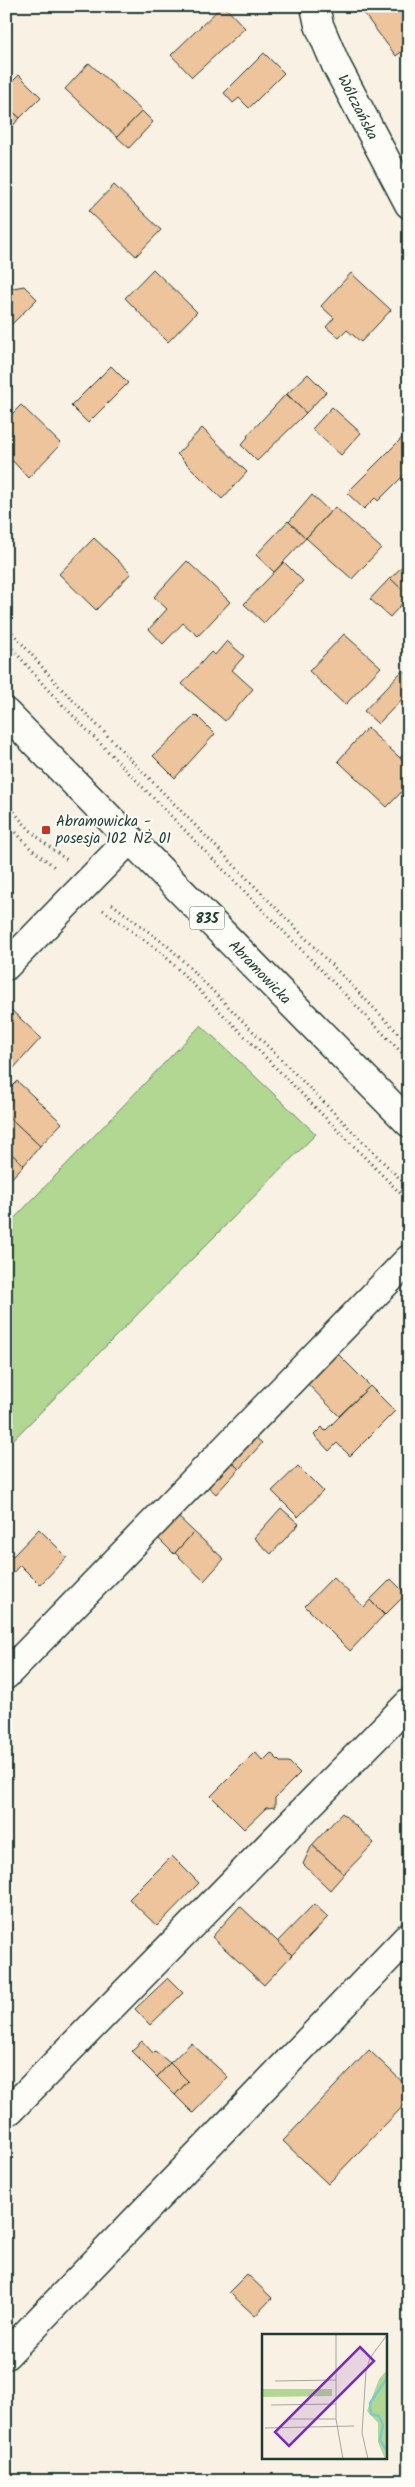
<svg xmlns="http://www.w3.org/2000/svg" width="415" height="2487" viewBox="0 0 415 2487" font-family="Kalam,sans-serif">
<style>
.green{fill:#b1d793;stroke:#688a64}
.building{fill:#eec49d;stroke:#1f3d34}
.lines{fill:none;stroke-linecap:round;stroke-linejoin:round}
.minor-casing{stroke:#1f3d34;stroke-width:31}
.major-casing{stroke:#1f3d34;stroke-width:31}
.path{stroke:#1f3d34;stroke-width:3;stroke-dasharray:1 4;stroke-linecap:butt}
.minor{stroke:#fdfcf7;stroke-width:28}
.major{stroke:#fdfcf7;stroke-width:28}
.poi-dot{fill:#c8321e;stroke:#fdfcf7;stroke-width:2}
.labels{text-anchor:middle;stroke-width:4;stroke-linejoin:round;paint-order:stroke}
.shield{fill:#fdfcf7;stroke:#62766e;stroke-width:1}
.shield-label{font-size:14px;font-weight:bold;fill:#1f3d34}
.street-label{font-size:15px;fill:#1f3d34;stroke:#fdfcf7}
.poi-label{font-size:15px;fill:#1f3d34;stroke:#fdfcf7;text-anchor:start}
.inset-river{fill:none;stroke:#79cbd0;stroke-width:2.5}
.inset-road{fill:none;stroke:#a2a99e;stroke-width:1}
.view{fill:#7b2cbf;fill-opacity:0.15;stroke:#7b2cbf;stroke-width:2.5}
.inset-edge{fill:none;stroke:#1f3d34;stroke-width:2.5}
</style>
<rect width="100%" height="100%" fill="#faf1e5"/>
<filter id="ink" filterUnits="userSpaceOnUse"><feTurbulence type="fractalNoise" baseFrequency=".02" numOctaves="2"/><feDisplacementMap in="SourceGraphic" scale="10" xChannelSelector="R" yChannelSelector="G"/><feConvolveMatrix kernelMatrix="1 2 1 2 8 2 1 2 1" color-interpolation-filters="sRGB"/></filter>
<g filter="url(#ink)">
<polygon class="green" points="201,1025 316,1134 6,1447 6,1227"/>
<g class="building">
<polygon points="222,6 224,6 245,28 192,77 171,55"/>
<polygon points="365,6 409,6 409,46 396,56 361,10"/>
<polygon points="264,53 284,73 249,108 239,98 233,103 224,93"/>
<polygon points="89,63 142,111 117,137 65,89"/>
<polygon points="19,75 41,97 20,118 6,106 6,88"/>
<polygon points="6,106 20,118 6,133"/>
<polygon points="142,111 153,122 129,148 117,137"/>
<polygon points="114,185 161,230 136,256 89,211"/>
<polygon points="153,269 197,312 168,342 125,298"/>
<polygon points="351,273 391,310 361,342 347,330 339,338 326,327 334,318 321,306"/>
<polygon points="24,286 37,299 6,330 6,295 13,288"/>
<polygon points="111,366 128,383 88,423 71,406"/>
<polygon points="308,374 326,392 306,413 287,394"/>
<polygon points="286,394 306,413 257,461 241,445 248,437 247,436"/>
<polygon points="21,405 61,444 28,478 13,461 6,468 6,420"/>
<polygon points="332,407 361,433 341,455 312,429"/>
<polygon points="202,428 247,472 222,499 177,454"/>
<polygon points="409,431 409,470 378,501 375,498 364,509 347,493"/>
<polygon points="312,495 330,512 306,538 289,522"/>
<polygon points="335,507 381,548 352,579 306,538"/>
<polygon points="288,521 306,538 274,572 256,555"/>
<polygon points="94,538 131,573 96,610 59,574"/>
<polygon points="409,559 409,588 405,592 390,579"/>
<polygon points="187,561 230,602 198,636 183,623 163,644 149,629 167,609 154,597"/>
<polygon points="284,562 303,581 264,623 244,604"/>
<polygon points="390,578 409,596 390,617 370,599"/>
<polygon points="344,634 381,667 345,705 309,671"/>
<polygon points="227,641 244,656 232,670 253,689 225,721 182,684 211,652 215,655"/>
<polygon points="403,670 409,675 409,692 378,724 364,711"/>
<polygon points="196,715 215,734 175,778 153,756"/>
<polygon points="367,728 409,766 409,784 387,807 338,761"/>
<polygon points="409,748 409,766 400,758"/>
<polygon points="6,1005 41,1038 12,1070 6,1064"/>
<polygon points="17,1081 62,1123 40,1146 6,1114 6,1092"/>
<polygon points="6,1114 40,1146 24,1165 6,1149"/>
<polygon points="6,1149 24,1165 6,1184"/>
<polygon points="330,1346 370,1386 339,1416 299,1375"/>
<polygon points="370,1386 395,1411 350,1456 337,1443 329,1451 314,1435 322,1427 325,1431"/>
<polygon points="247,1430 262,1443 239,1469 224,1455"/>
<polygon points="224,1455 239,1469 216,1494 201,1480"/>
<polygon points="298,1466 323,1491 298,1517 272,1491"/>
<polygon points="281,1508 299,1524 271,1554 254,1538"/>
<polygon points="172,1511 194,1532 174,1554 152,1532"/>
<polygon points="39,1529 67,1557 40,1585 20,1565 10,1576 6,1573 6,1555 9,1553 13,1556"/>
<polygon points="194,1532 224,1559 204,1581 175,1553"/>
<polygon points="333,1577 364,1607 370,1600 384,1615 350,1651 305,1606"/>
<polygon points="391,1579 406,1594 385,1615 370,1600"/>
<polygon points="255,1752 263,1761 271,1753 280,1762 289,1762 300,1773 275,1798 275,1807 266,1808 244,1829 211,1796"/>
<polygon points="342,1813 374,1843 344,1874 312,1845"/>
<polygon points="312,1845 344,1874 330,1890 303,1864"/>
<polygon points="172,1856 199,1883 157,1926 129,1899"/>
<polygon points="314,1904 328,1917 292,1955 277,1942"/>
<polygon points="240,1906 292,1955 264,1985 212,1937"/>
<polygon points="168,1978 183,1993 150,2025 135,2009"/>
<polygon points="142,2041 153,2053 155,2051 170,2063 157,2077 131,2051"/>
<polygon points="191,2043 228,2077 193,2113 175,2095 188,2081 170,2063"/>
<polygon points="369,2050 409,2088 409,2100 328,2184 283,2141"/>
<polygon points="170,2063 188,2081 175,2095 157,2077"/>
<polygon points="247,2274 272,2298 255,2316 229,2292"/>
</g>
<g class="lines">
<g class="minor-casing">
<g id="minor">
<polyline points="315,6 319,25 336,65 409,204"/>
<polyline points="6,966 130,839"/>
<polyline points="6,1675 409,1259"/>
<polyline points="10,2110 409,1703"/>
<polyline points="6,2355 409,1936"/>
</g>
</g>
<g class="major-casing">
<polyline id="major" points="6,713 409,1123"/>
</g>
<g class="path">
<polyline points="6,625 56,683 409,1044"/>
<polyline points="6,641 48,690 409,1060"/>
<path d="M6,799c15,26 36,43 61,61"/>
<polyline points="6,821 29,847 56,868"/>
<polyline points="112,904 169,947 409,1188"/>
<polyline points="103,910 163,954 409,1202"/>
</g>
<use href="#minor" class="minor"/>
<use href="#major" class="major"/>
</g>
</g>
<rect class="poi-dot" x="41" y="825" width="10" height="10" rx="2.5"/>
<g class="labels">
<rect class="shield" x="189.5" y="906.5" width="35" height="23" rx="4"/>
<g class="shield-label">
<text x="207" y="923">835</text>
</g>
<g class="street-label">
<text transform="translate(358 107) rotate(63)" y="5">Wólczańska</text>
<text transform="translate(260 972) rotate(46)" y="5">Abramowicka</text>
</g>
<g class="poi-label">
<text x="56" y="826">Abramowicka -<tspan x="56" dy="17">posesja 102 NŻ 01</tspan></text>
</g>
</g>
<g transform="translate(262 2334)">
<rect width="125" height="125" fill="#faf1e5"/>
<path d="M125,36v89h-2l-7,-17v-19l-11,-12 12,-32zM0,55h70v7l-70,1z" fill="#b1d793"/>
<path class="inset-river" d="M125,44l-17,25 1,11 8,2 4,9 -3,15 7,11"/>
<path class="inset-road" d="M74,0v85l7,40M13,47l61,-1M9,71l65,-1M26,85h48M3,94l89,-2M106,125l-6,-26 4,-62 4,-13 17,-23"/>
<path class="view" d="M98,13l14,14 -85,85 -14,-14z"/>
<rect width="125" height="125" class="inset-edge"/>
</g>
<rect width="415" height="2487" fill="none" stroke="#fdfcf7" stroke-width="25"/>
<rect x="12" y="12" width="390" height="2462" fill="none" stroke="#1f3d34" stroke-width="2" filter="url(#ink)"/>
</svg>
